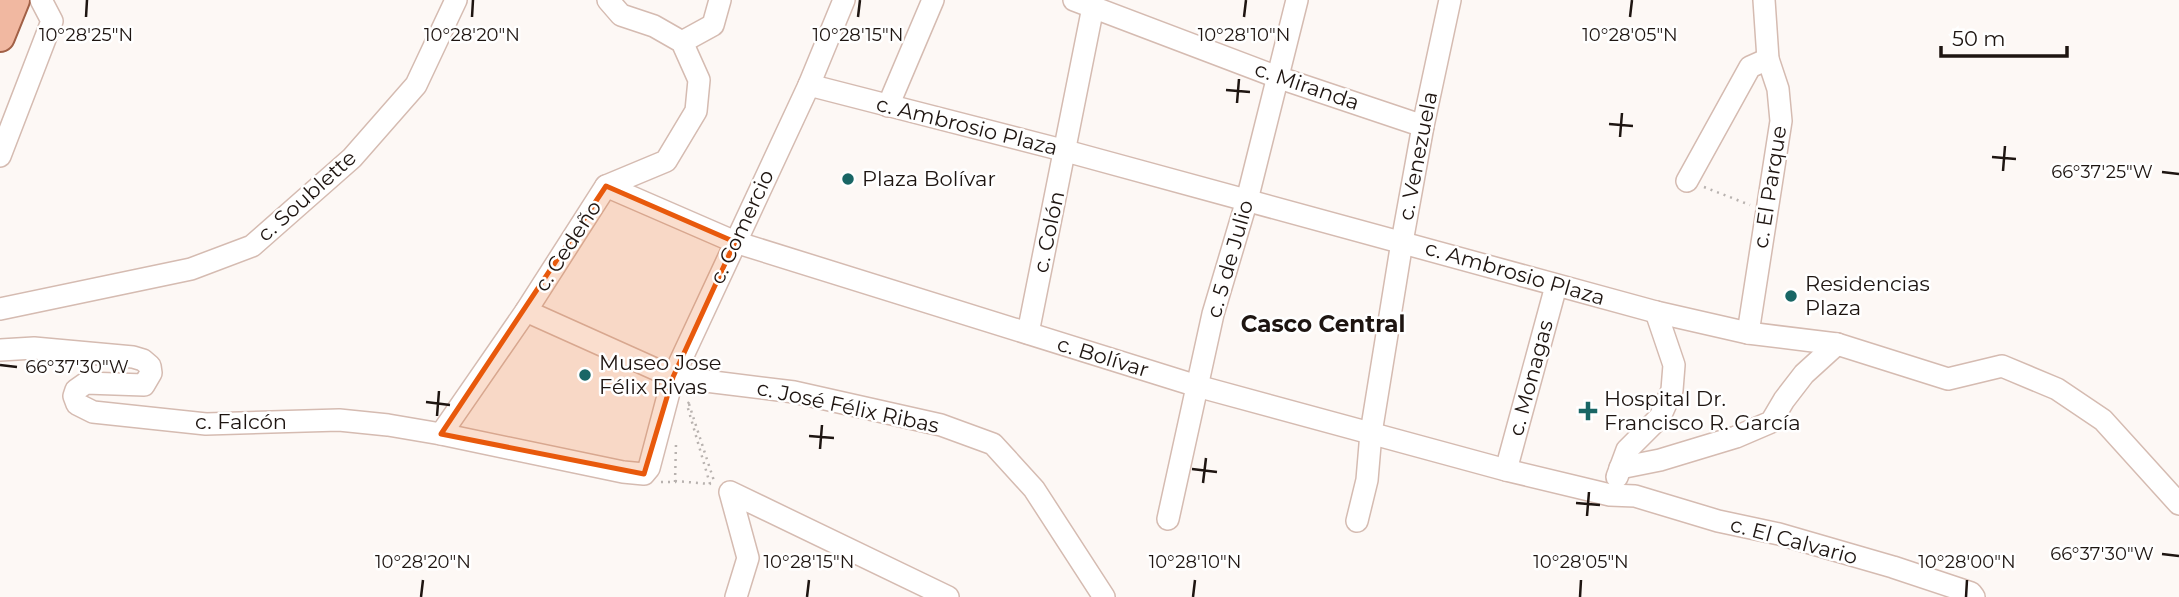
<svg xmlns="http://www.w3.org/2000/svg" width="2179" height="597" viewBox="0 0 2179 597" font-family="Montserrat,sans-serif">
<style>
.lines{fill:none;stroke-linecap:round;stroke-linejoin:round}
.minor-casing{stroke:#d5bbb1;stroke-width:24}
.major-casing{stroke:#a16046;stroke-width:32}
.path{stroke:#b8b2af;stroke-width:2.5;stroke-dasharray:2 5;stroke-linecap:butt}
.minor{stroke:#fff;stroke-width:21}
.major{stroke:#f1b8a1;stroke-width:28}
.marked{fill:#e8590c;fill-opacity:0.2;stroke:#e8590c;stroke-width:5;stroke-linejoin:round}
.ticks{fill:none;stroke:#1e1511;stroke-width:2.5}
.poi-dot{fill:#196665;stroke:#fff;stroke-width:2.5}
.labels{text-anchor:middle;stroke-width:5;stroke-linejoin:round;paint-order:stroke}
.street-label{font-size:21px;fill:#1e1511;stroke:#fff}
.poi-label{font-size:21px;fill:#1e1511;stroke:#fff;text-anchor:start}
.neighbourhood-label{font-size:23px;font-weight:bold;fill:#1e1511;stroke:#fff}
.ticks-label{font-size:18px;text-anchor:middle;fill:#1e1511;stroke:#fff;stroke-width:5;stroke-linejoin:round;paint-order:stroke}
</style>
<rect width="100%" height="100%" fill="#fdf8f5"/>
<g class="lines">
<g class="minor-casing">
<g id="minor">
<polyline points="1074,0 1277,77 1423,126"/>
<polyline points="682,42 713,25 720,0"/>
<polyline points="809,85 1066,151 1656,312 1748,333 1837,344 1948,379 2002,366 2057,389 2103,420 2179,504"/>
<polyline points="888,106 933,0"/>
<polyline points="0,156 52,21 41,0"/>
<polyline points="1687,181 1750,67 1768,59"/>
<polyline points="606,186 735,242 1197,386 1506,470 1610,495 1635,496 1718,521 1779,534 1893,567 1971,593 1974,597"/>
<polyline points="0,309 191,269 252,246 352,158 416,85 456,0"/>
<polyline points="526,311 673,377 794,392 941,425 993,444 1034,489 1104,597"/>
<polyline points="1028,333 1093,7"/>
<polyline points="1748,333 1781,121 1778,89 1768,59 1764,0"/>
<polyline points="0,350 34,348 133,357 143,360 150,366 151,373 144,385 86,383 76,390 74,396 77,404 93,412 206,424 339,420 388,425 441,434 623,472 644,474 649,468 673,377 809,85 844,0"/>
<polyline points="441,434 526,311 606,186 666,161 696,111 699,80 682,42 654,26 621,15 608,0"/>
<polyline points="1620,468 1660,460 1736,437 1771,422 1784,400 1804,374 1837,344"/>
<polyline points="1506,470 1556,286"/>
<polyline points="1617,477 1627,450 1660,417 1672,390 1674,365 1656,312"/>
<polyline points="1168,519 1213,314 1247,200 1297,0"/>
<polyline points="1357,521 1367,480 1371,433 1402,242 1423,126 1450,0"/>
<polyline points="736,597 748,558 730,492 948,597"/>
</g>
</g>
<g class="major-casing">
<polyline id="major" points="0,37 15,0"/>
</g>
<g class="path">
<polyline points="1704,187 1750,205"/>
<polyline points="689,404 714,481"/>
<polyline points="675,481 710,484 687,405 692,398"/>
<polyline points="661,482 676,482"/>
<polyline points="675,482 676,444"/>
</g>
<use href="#minor" class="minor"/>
<use href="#major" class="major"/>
</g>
<path class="marked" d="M606,186l129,56 -62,135 -29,97 -203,-40z"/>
<path class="ticks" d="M86,17l1,-17M472,17l1,-17M858,17l2,-17M1244,17l2,-17M1630,17l2,-17M1226,90l24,2M1237,103l2,-24M1609,124l24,2M1620,137l2,-24M1992,157l24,2M2003,171l2,-25M2162,172l17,2M0,365l17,2M426,402l24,3M437,416l2,-25M809,436l25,2M820,449l2,-24M1192,469l25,3M1203,483l3,-25M1576,503l24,2M1587,516l2,-24M2162,554l17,2M421,597l2,-17M807,597l2,-17M1193,597l2,-17M1580,597l1,-17M1966,597l1,-17"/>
<g class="poi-dot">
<circle cx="848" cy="179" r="7"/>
<circle cx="1791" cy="296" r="7"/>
<circle cx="585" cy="375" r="7"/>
<path d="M1584.5 400.5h7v7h7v7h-7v7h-7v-7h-7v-7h7z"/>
</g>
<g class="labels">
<g class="street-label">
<text transform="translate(1307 86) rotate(19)" y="7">c. Miranda</text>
<text transform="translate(967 126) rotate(14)" y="7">c. Ambrosio Plaza</text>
<text transform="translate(1418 156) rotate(-79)" y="7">c. Venezuela</text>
<text transform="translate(1770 187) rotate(-81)" y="7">c. El Parque</text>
<text transform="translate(307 196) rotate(-42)" y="7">c. Soublette</text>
<text transform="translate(742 227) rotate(-65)" y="7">c. Comercio</text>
<text transform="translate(1049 232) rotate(-78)" y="7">c. Colón</text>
<text transform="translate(568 246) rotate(-57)" y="7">c. Cedeño</text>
<text transform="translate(1230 259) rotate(-74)" y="7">c. 5 de Julio</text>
<text transform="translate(1515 273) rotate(16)" y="7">c. Ambrosio Plaza</text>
<text transform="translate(1103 357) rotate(17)" y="7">c. Bolívar</text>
<text transform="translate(1531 378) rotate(-75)" y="7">c. Monagas</text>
<text transform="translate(848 407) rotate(12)" y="7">c. José Félix Ribas</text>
<text x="241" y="429">c. Falcón</text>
<text transform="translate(1794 541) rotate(15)" y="7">c. El Calvario</text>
</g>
<g class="poi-label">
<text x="862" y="186">Plaza Bolívar</text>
<text x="1805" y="291">Residencias<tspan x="1805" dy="24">Plaza</tspan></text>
<text x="599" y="370">Museo Jose<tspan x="599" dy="24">Félix Rivas</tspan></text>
<text x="1604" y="406">Hospital Dr.<tspan x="1604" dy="24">Francisco R. García</tspan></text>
</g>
<g class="neighbourhood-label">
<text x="1323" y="332">Casco Central</text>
</g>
</g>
<g class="ticks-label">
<text x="86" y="41">10°28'25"N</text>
<text x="472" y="41">10°28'20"N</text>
<text x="858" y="41">10°28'15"N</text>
<text x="1244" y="41">10°28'10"N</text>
<text x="1630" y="41">10°28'05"N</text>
<text x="2102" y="178">66°37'25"W</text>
<text x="77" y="373">66°37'30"W</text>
<text x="2102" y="560">66°37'30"W</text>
<text x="423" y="568">10°28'20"N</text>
<text x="809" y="568">10°28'15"N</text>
<text x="1195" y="568">10°28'10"N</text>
<text x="1581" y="568">10°28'05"N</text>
<text x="1967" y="568">10°28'00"N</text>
</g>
<path d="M1941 46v10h126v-10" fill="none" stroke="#1e1511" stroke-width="3.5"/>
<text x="1952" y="46" font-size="21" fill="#1e1511" stroke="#ffffff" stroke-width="5" paint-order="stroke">50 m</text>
</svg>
